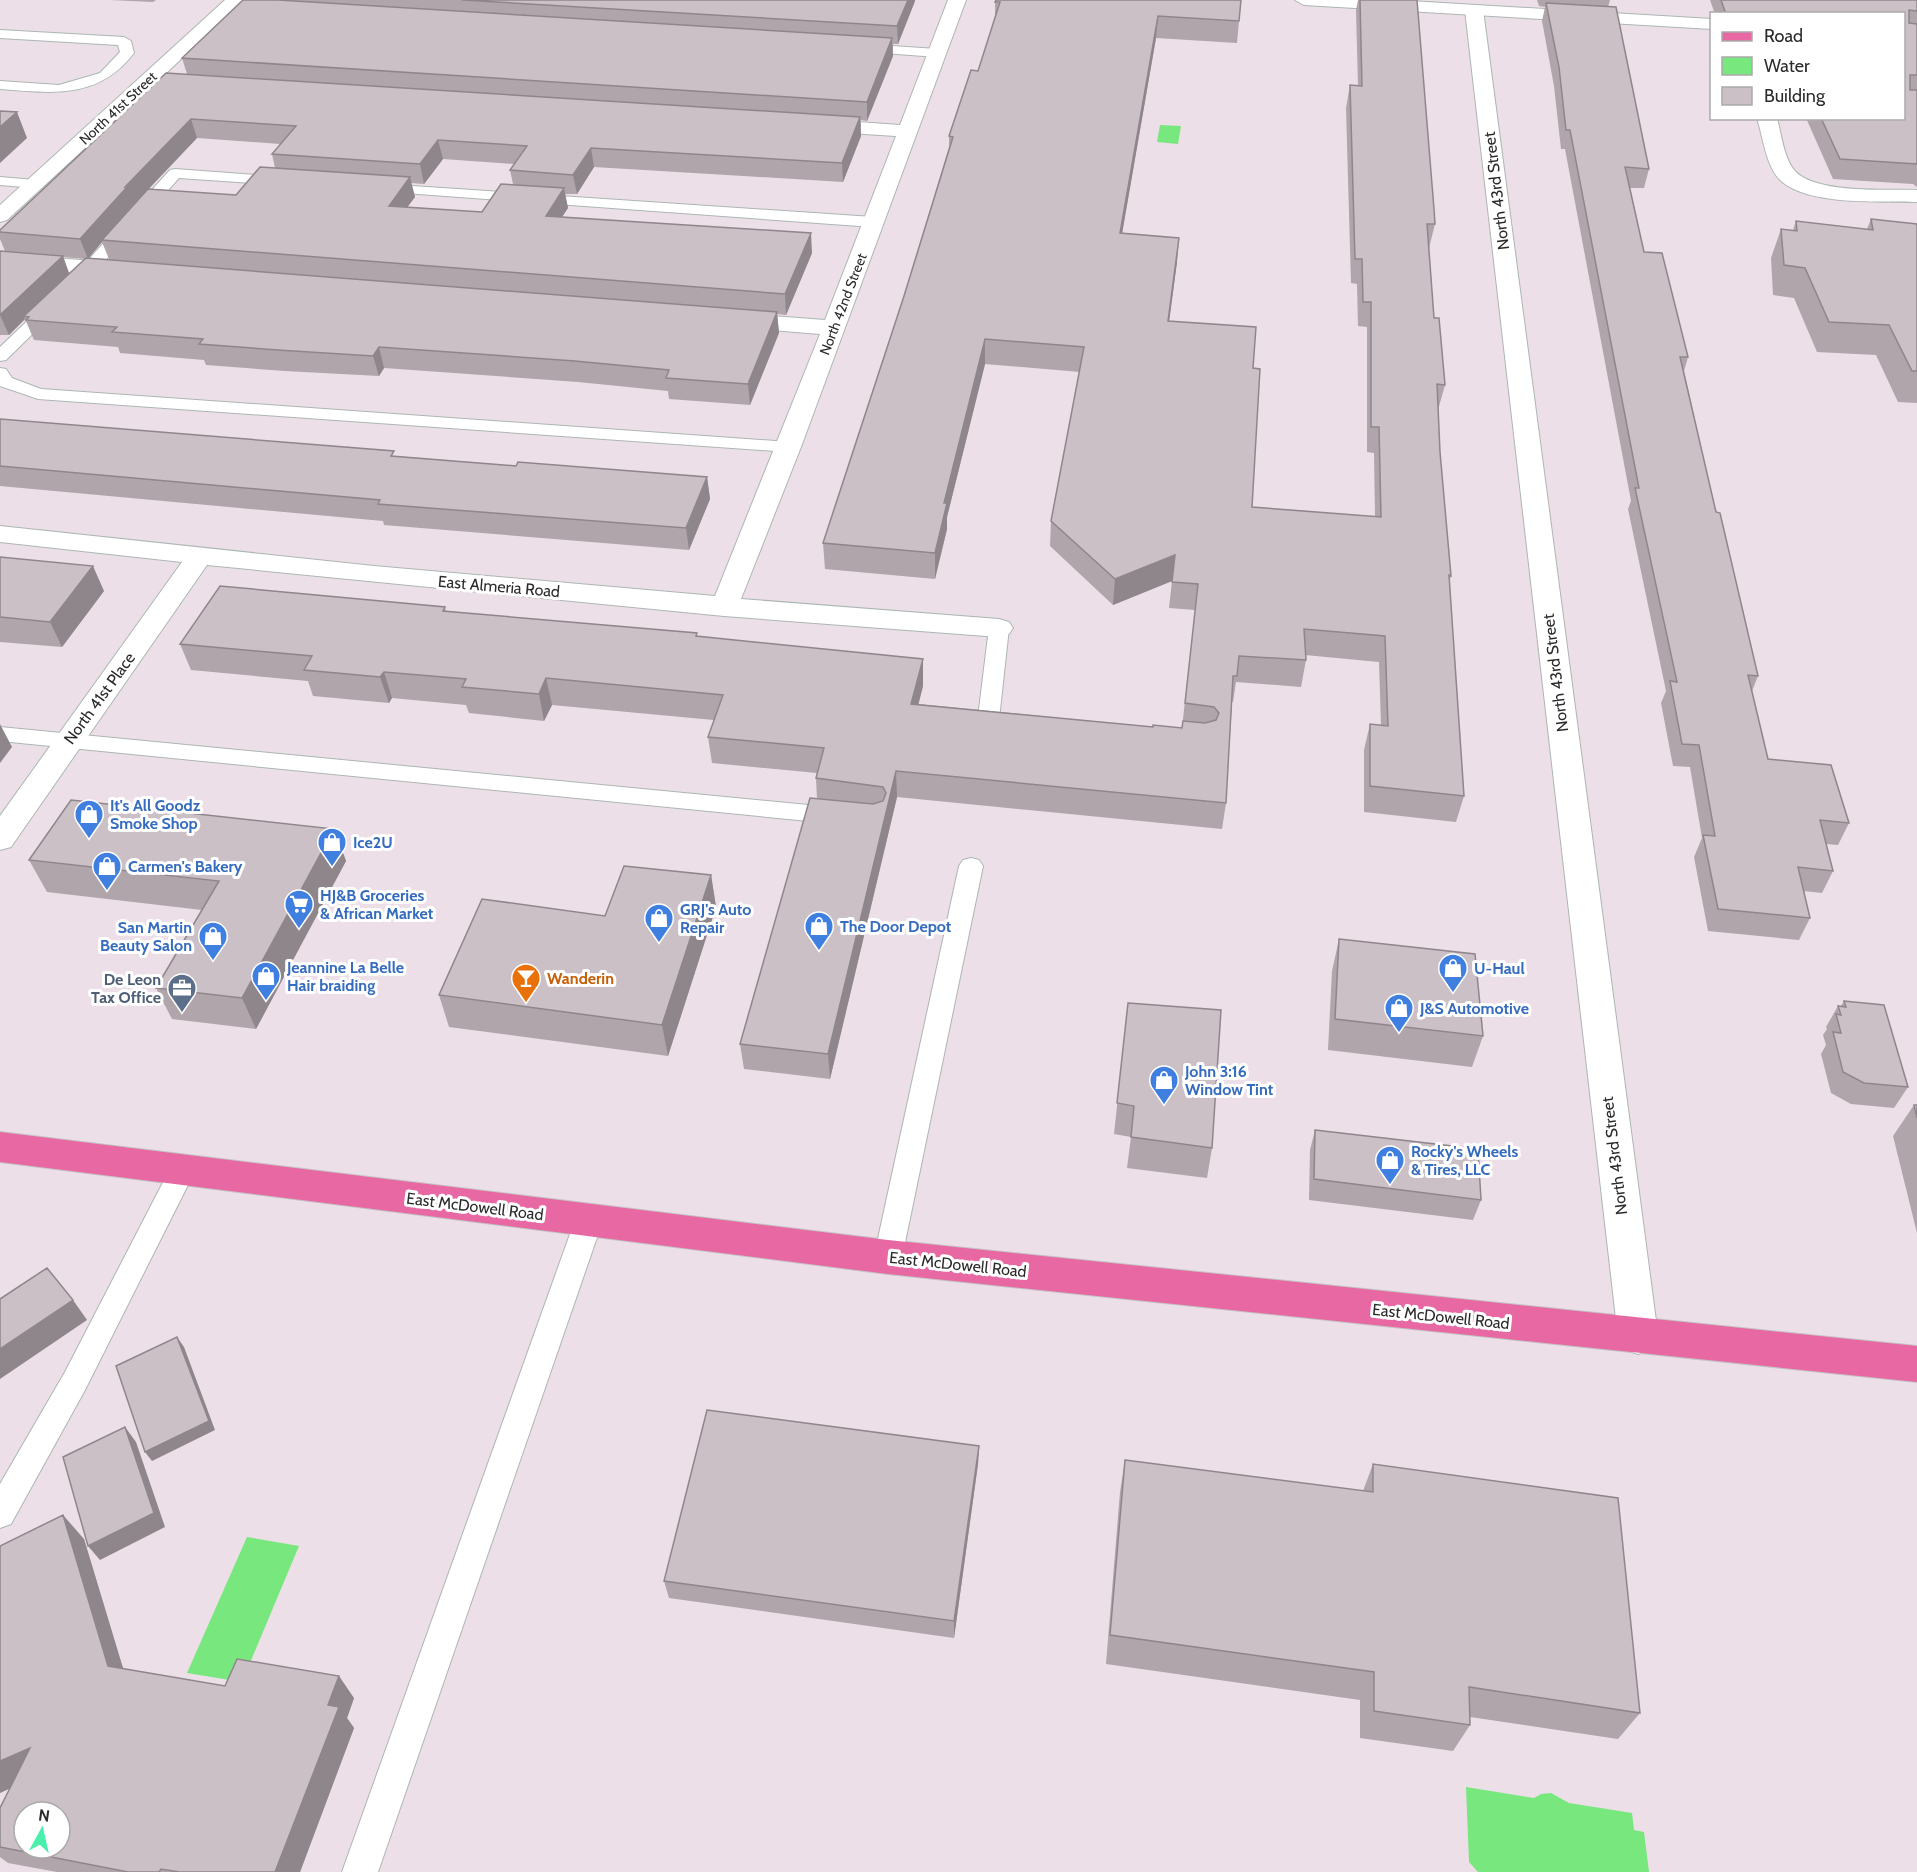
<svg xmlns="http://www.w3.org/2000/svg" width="1917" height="1872" viewBox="0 0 1917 1872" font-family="Cabin,sans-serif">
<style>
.water{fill:#78e77d}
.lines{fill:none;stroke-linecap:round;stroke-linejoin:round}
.lane-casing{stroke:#abb7b2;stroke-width:2}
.street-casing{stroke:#abb7b2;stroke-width:2}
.secondary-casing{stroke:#abb7b2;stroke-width:2}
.primary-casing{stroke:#c4c4c4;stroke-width:2}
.lane{fill:#fff;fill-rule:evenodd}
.street{fill:#fff;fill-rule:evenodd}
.secondary{fill:#fff;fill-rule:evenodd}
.primary{fill:#e868a3;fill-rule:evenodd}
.wall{fill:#afa5ab;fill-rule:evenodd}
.shaded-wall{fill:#8f868b}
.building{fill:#ccc0c7;stroke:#8f868b;stroke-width:1.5;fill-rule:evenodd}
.labels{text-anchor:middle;stroke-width:6;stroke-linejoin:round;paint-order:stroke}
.far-street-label{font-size:14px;fill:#2b2b2b;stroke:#fff}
.street-label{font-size:16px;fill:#2b2b2b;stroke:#fff}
.shop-label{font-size:16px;font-weight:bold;fill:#366cbe;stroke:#fff;text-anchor:start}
.food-label{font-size:16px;font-weight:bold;fill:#c56008;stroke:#fff;text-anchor:start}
.service-label{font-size:16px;font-weight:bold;fill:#4e5e75;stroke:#fff;text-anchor:end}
</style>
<rect width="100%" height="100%" fill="#ecdfe8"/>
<g class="water">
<polygon points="1160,125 1181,126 1178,144 1157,142"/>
<polygon points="247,1537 299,1546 242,1682 187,1673"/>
<polygon points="1466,1787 1534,1798 1541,1794 1551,1793 1569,1803 1632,1813 1634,1830 1644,1832 1649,1872 1478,1872 1469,1862"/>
</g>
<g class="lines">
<g class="lane-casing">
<g id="lane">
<path d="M0,30l124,7 7,4 3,12c-36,47 -82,40 -134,36v-8l59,4 41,-12 20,-21 -2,-7 -118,-7z"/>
<polygon points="862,44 937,49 944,53 937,57 857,51 855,48"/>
<polygon points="175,169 281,177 288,181 281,185 179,178 83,285 71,285 69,282 71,279 170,170"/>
<polygon points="0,177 35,180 42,184 35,188 0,185"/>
<polygon points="382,184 873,217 881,222 873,227 377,191 375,188"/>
<polygon points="52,301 58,303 60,306 58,309 6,360 0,361 0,347 46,303"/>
<polygon points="0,368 6,369 12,378 41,389 789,442 798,447 789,452 38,399 0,386"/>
<polygon points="999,622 1006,623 1009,628 999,719 1015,722 1018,727 1015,732 1007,734 980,730 977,725 989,628 992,623"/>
<polygon points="0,727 839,808 847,810 850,816 847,822 839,824 0,741"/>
<polygon points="971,858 979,860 983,866 902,1257 898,1266 888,1269 878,1266 874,1257 959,866 963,860"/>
<polygon points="183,1158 192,1161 196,1169 85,1390 11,1524 0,1528 0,1484 65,1372 174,1161"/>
<polygon points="589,1208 599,1212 603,1220 378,1872 342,1872 575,1220 579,1212"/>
</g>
</g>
<g class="street-casing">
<g id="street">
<polygon points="225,0 244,0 162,77 209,81 211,85 209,89 150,88 7,220 0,222 0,205"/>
<polygon points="948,0 966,0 801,447 741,599 999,619 1009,622 1013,628 1009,634 999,637 724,616 207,565 11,847 0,850 0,816 182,562 0,542 0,526 374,566 715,596 820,334 734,327 726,325 723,320 726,315 734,313 825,320 896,136 816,131 806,125 816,119 900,125"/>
<polygon points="1474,5 1483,10 1658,1336 1652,1349 1638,1354 1624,1349 1618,1336 1465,10"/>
<path d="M1757,118h20c4,15 7,41 18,53 21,23 92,18 122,19v12c-36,-1 -110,4 -137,-22 -14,-14 -17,-43 -23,-62z"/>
<polygon points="0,254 121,263 129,265 132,270 129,275 121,277 0,268"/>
</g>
</g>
<g class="secondary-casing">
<polygon id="secondary" points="1295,0 1393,0 1712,19 1712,29 1304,5"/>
</g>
<g class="primary-casing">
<polygon id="primary" points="0,1132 888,1240 1917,1346 1917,1382 888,1274 0,1162"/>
</g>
<use href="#lane" class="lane"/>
<use href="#street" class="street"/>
<use href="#secondary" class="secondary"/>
<use href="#primary" class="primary"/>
</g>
<g class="wall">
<polygon points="110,0 156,0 153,2"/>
<path d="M243,0h672v1l-17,43h-5v12l-26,65 -6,-1v16l-18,46 -249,-15 -17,27h-12l3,14 -6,9 250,36 -26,62 -9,-1 2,19 -29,72 -81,-6 -1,-8 -90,-9 -194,-14 -5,8 -94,-5 -79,-6 -2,-5 -84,-7 -2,-6 -84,-7 -9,-21 -16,16h-9v-84h5l-5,-12v-9l187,-156 -5,-16zM197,138l83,6 -8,10 3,14 -39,27 -87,-6zM443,159l71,5 -4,6 3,14 -31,28 -75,-5 8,-10 -4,-14 13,1zM102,242l7,17 -21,-1zM63,257l22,2 -16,14z"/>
<polygon points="1358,0 1360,0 1435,224 1429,248 1434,318 1445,385 1438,410 1440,452 1451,576 1449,582 1464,796 1456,822 1364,812 1364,750 1370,724 1381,725 1379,662 1305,655 1306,660 1301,687 1236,682 1233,702 1232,702 1226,803 1222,829 897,797 830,1079 744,1069 740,1044 817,799 816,778 817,773 712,763 708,737 714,720 552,705 544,721 469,713 466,705 392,698 389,703 313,696 308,681 191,670 180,644 445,607 446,611 698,636 923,686 918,704 1153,727 1182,728 1195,610 1169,608 1172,581 1113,605 1050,546 1051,521 1080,372 985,364 947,517 947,529 935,579 825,569 823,543 904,296 949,147 949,136 978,71 995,17 995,2 1239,21 1237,43 1156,38 1122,233 1177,262 1169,321 1253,368 1252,507 1375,517 1374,453 1367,452 1367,327 1358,326 1357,284 1351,283 1346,108 1350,85 1358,86 1356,10"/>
<polygon points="1537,0 1610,0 1608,7 1649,169 1644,188 1630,188 1644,252 1688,357 1684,371 1716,512 1758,676 1752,691 1768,759 1849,823 1838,845 1826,844 1833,871 1822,893 1804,891 1810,918 1799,940 1708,931 1694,857 1702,838 1690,767 1673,766 1661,703 1666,691 1628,509 1631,501 1565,149 1561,149 1554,86 1542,21 1545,7 1539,6"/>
<polygon points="1710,0 1917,0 1917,187 1913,184 1833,179 1806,118 1904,118 1904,14 1715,14"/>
<polygon points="1871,219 1917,224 1917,403 1898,402 1876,355 1817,352 1794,298 1773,295 1771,258 1781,229 1793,230 1796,221 1867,229"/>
<polygon points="0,419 395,456 516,466 707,477 710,499 689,550 384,525 383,521 0,486"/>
<polygon points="0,557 104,591 62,647 0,642"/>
<polygon points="334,829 346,861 256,1029 172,1019 156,988 202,910 47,892 29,860"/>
<polygon points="711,875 716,907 668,1056 449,1027 439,995 605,916"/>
<polygon points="1339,939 1483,1036 1472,1067 1328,1050 1332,971"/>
<polygon points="1844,1001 1908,1087 1894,1108 1851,1104 1831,1093 1821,1054 1826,1045 1823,1035 1827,1029 1826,1027 1838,1006 1841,1006"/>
<polygon points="1128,1003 1212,1148 1207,1178 1127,1168 1131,1137 1114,1134"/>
<polygon points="1914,1105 1917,1105 1917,1233 1893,1136"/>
<polygon points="1315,1130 1481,1200 1473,1220 1309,1200 1310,1150"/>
<polygon points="979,1446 978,1464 954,1638 669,1598 664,1581"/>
<polygon points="1125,1460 1363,1491 1373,1464 1640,1713 1618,1739 1470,1717 1470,1725 1453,1751 1360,1738 1360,1700 1106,1664 1120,1492"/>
<polygon points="84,1539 123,1669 225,1686 354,1698 347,1718 354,1728 300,1872 57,1872 8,1863 0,1857 0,1808 10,1788 0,1793 0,1546"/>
</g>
<g class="shaded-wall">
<polygon points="908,0 915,0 915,1 898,44 897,26"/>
<polygon points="1158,16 1156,38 1118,257 1120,233"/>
<polygon points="892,38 893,56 867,121 867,102"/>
<polygon points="17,112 27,138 0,163 0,127"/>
<polygon points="860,117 861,136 843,182 842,163"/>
<polygon points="191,119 197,138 133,205 102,240 102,242 88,259 80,239 125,187"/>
<polygon points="438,140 443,159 424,184 420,164"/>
<polygon points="591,148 594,167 577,194 573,175"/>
<polygon points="410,177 415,197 394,225 389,206"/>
<polygon points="564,188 568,208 549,236 546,216"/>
<polygon points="811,233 812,253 786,315 785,294"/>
<polygon points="1179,238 1177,262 1166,345 1168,321"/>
<polygon points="63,256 70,276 24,316 25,319 9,335 0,315"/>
<polygon points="777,312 779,333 750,405 748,384"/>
<polygon points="985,339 985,364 947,517 947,529 935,579 935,553 944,503"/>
<polygon points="379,347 384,368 379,376 373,356"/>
<polygon points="707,477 710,499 689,550 686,528"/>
<polygon points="1175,555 1172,581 1113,605 1115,579"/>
<polygon points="93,566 104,591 62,647 50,622"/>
<polygon points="923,659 923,686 912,730 911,704"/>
<polygon points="384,672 392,698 389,703 380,677"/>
<polygon points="546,678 552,705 544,721 539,694"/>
<polygon points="0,724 12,747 0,763"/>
<polygon points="896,771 897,797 830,1079 828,1054"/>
<polygon points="334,829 346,861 256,1029 242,998"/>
<polygon points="711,875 716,907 668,1056 662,1025"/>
<polygon points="73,1300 87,1320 0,1379 0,1349"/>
<polygon points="177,1337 184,1347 215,1430 152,1461 145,1452"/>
<polygon points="125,1427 136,1442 165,1527 100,1560 88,1546"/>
<polygon points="979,1446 978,1464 954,1638 954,1621"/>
<polygon points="63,1515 84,1539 129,1688 108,1666"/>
<polygon points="339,1676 354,1698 347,1718 354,1728 300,1872 275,1872 328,1705"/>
<polygon points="30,1748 54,1768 0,1793 0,1761"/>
</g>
<g class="building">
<polygon points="243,0 278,0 892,38 867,102 182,58"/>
<polygon points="462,0 908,0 897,26"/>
<polygon points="996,0 1241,0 1239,21 1158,16 1120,233 1179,238 1168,321 1256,327 1253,368 1260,369 1252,507 1381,517 1379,427 1371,427 1371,302 1363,302 1362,259 1355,259 1350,85 1362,86 1360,0 1417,0 1434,209 1435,224 1427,224 1434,318 1439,318 1445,385 1437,384 1440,452 1451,576 1449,575 1464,796 1370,786 1370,724 1388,726 1385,636 1304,629 1306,660 1239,656 1237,676 1233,676 1226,803 896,771 828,1054 740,1044 810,798 873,804 883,801 886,793 883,787 816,778 824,748 708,737 723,695 546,678 539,694 462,687 466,679 384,672 380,677 304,670 312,656 180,644 220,586 445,607 443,611 697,633 696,636 923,659 911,704 1153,727 1153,725 1182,728 1183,721 1205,723 1216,720 1219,713 1214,707 1185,703 1198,584 1172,582 1175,555 1115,579 1051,521 1084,347 985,339 944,503 947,503 935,553 823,543 904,296 953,137 949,136 971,70 978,71 1000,2 995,2"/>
<polygon points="1721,0 1917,0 1917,11 1909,10 1909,23 1917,24 1917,75 1910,75 1910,90 1917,90 1917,164 1840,159 1821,118 1904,118 1904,14 1726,14"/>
<polygon points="1546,3 1616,7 1649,169 1625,167 1644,252 1662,253 1688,357 1680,357 1716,512 1720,513 1758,676 1748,675 1768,759 1831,765 1849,823 1820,820 1833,871 1798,867 1810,918 1718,909 1703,835 1715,836 1699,745 1682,744 1670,681 1677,682 1635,488 1639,488 1570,130 1566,130 1559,67"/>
<polygon points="166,73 860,117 842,163 591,148 573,175 510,170 527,146 438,140 420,164 272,154 296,126 191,119 125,187 127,187 80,239 0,232 0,230"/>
<polygon points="0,111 17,112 0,127"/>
<polygon points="260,167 410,177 389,206 482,212 501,184 564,188 546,216 811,233 785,294 102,240 148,189 236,195"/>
<polygon points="1871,219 1917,224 1917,371 1912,371 1889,325 1829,322 1805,268 1784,265 1781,229 1797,231 1796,221 1873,230"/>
<polygon points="0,251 63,256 0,315"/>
<polygon points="86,258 777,312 748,384 666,378 669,370 575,361 379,347 373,356 278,350 199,344 203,339 112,332 117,327 26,320 29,317 24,316"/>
<polygon points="0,419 394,451 391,456 516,466 518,462 707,477 686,528 378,504 380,500 0,466"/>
<polygon points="0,557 93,566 50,622 0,617"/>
<polygon points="71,800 334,829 242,998 156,988 219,881 29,860"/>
<polygon points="624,866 711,875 662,1025 439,995 482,899 605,916"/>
<polygon points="1339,939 1475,954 1483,1036 1335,1019"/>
<polygon points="1844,1001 1884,1005 1908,1087 1864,1083 1843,1072 1833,1032 1841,1033 1836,1014 1841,1015 1838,1006 1846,1007"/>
<polygon points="1128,1003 1221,1010 1212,1148 1131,1137 1134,1106 1117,1103"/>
<polygon points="1914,1105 1917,1105 1917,1118"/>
<polygon points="1315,1130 1478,1149 1481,1200 1314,1179"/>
<polygon points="47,1268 73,1300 0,1349 0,1299"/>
<polygon points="177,1337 209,1421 145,1452 116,1366"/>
<polygon points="707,1410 979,1446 954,1621 664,1581"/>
<polygon points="125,1427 154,1513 88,1546 63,1457"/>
<polygon points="1125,1460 1373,1492 1373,1464 1618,1498 1640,1713 1469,1687 1470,1725 1374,1711 1374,1672 1110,1635"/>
<path d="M63,1515l45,151 117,20 12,-27 102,17 -11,29 11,2 -64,165h-96l-18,-3 -2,3h-31l-128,-25v-39l30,-60 -30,13v-215zM24,1812h36v36h-36z"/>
</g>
<defs>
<g id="shop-pin" transform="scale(1.5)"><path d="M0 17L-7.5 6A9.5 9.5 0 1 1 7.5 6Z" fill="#3f7fe0" stroke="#fff"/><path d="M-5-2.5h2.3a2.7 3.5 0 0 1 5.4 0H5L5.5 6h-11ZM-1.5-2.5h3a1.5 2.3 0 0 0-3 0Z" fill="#fff"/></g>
<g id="supermarket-pin" transform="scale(1.5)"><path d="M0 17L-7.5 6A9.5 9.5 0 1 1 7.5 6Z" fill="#3f7fe0" stroke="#fff"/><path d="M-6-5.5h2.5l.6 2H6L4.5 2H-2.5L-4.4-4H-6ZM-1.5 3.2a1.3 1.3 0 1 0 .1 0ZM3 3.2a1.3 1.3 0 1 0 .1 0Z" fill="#fff"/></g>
<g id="bar-pin" transform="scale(1.5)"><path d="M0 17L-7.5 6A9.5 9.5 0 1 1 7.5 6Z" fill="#e8710a" stroke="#fff"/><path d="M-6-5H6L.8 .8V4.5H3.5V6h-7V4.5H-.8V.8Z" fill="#fff"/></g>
<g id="office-pin" transform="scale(1.5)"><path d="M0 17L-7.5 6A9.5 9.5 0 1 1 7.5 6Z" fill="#5c6f8a" stroke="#fff"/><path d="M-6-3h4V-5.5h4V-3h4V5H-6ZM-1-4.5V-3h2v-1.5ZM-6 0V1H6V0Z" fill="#fff"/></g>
</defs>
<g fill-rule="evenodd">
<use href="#shop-pin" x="89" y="814"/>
<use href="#shop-pin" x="332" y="842"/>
<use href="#shop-pin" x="107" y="866"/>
<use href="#supermarket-pin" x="299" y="904"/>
<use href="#shop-pin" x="659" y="918"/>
<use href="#shop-pin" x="819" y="926"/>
<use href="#shop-pin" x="213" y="936"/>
<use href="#shop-pin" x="1453" y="968"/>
<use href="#shop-pin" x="266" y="976"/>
<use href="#bar-pin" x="526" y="978"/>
<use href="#office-pin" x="182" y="988"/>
<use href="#shop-pin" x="1399" y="1008"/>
<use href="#shop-pin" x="1164" y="1080"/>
<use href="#shop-pin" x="1390" y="1160"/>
</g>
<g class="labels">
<g class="far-street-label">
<text transform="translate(118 108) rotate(-43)" y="5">North 41st Street</text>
<text transform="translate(843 304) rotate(-69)" y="5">North 42nd Street</text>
</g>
<g class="street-label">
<text transform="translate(1496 191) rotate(-97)" y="6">North 43rd Street</text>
<text transform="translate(499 586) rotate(5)" y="6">East Almeria Road</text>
<text transform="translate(1555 673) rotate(-97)" y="6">North 43rd Street</text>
<text transform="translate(99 698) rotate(-54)" y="6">North 41st Place</text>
<text transform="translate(1614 1156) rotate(-97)" y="6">North 43rd Street</text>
<text transform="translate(475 1206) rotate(7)" y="6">East McDowell Road</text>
<text transform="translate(958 1264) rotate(6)" y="6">East McDowell Road</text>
<text transform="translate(1441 1316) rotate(6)" y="6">East McDowell Road</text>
</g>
<g class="shop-label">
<text x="110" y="811">It's All Goodz<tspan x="110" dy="18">Smoke Shop</tspan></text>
<text x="353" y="848">Ice2U</text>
<text x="128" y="872">Carmen's Bakery</text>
<text x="320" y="901">HJ&amp;B Groceries<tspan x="320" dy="18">&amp; African Market</tspan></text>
<text x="680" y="915">GRJ's Auto<tspan x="680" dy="18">Repair</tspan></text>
<text x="840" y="932">The Door Depot</text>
<text x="192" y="933" text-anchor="end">San Martin<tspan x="192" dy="18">Beauty Salon</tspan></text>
<text x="287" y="973">Jeannine La Belle<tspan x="287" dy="18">Hair braiding</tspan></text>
<text x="1474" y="974">U-Haul</text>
<text x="1420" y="1014">J&amp;S Automotive</text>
<text x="1185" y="1077">John 3:16<tspan x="1185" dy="18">Window Tint</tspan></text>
<text x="1411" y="1157">Rocky's Wheels<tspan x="1411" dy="18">&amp; Tires, LLC</tspan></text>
</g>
<g class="food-label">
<text x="547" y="984">Wanderin</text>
</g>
<g class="service-label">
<text x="161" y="985">De Leon<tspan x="161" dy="18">Tax Office</tspan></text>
</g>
</g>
<rect x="1710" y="12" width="195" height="108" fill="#ffffff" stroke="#aaaaaa" stroke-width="1.5"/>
<rect x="1722" y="32" width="30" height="9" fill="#e868a3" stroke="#aaaaaa" stroke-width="1.5"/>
<text x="1764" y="42" font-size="18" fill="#2b2b2b">Road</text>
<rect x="1722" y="57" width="30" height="18" fill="#78e77d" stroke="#aaaaaa" stroke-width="1.5"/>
<text x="1764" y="72" font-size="18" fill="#2b2b2b">Water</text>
<rect x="1722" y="87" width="30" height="18" fill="#ccc0c7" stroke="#aaaaaa" stroke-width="1.5"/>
<text x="1764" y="102" font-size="18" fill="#2b2b2b">Building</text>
<g transform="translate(42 1830) rotate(8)"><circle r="28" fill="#ffffff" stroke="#aaaaaa" stroke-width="1.5"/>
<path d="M0-4.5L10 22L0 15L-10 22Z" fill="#49efaa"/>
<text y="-9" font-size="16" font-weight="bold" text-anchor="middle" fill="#2b2b2b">N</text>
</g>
</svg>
